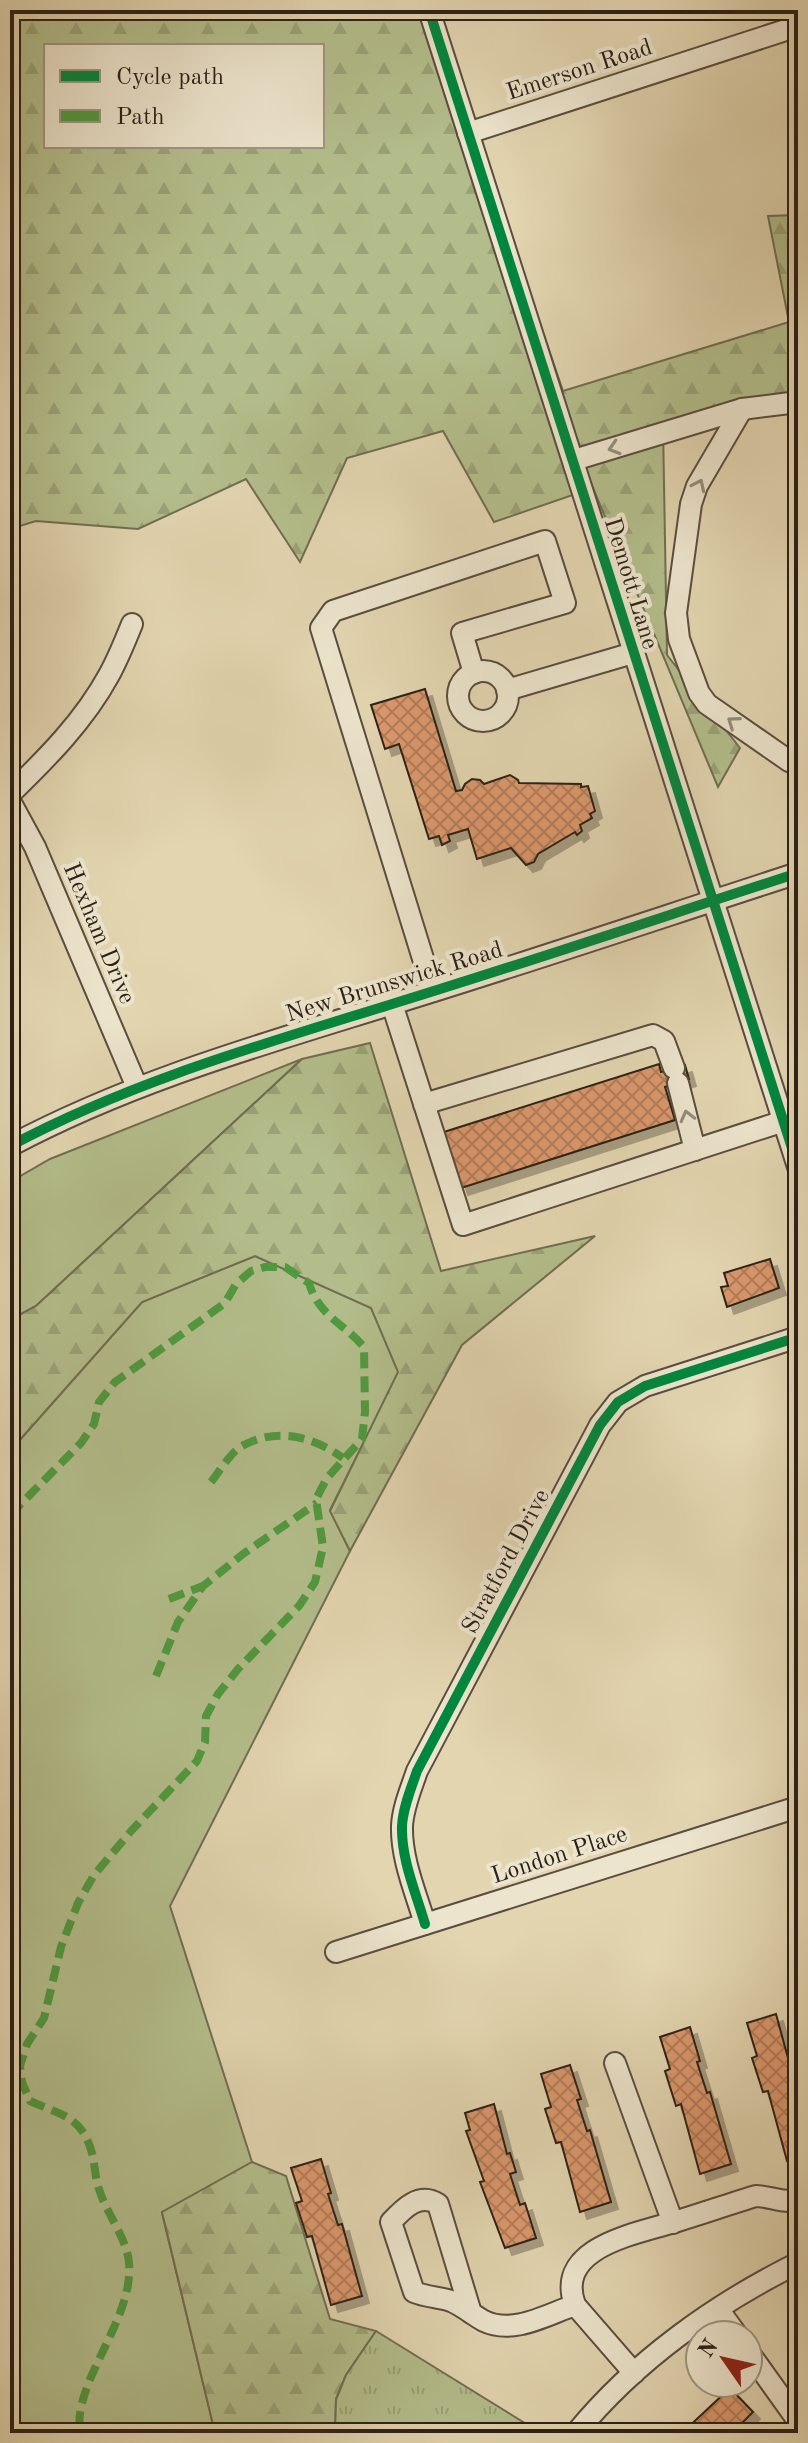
<svg xmlns="http://www.w3.org/2000/svg" width="808" height="2443" viewBox="0 0 808 2443" font-family="'Old Standard TT',serif">
<style>
.green{fill:#b3bd8b;stroke:#706e52;stroke-width:2}
.forest{fill:url(#forest-firs);stroke:#706e52;stroke-width:2;fill-rule:evenodd}
.park{fill:url(#park-tufts);stroke:#706e52;stroke-width:2}
.building{fill:url(#building-cross-hatch);stroke:#2c2019;stroke-width:2;filter:url(#shadow)}
.lines{fill:none;stroke-linecap:round;stroke-linejoin:round}
.minor-casing{stroke:#5a4d3f;stroke-width:24}
.minor{stroke:#ece4cc;stroke-width:20}
.quiet{stroke:#4f9a3e;stroke-width:8;stroke-dasharray:16 8;stroke-linecap:butt}
.cycleway-casing{stroke:#ece4cc;stroke-width:15}
.cycleway{stroke:#00873e;stroke-width:10}
.oneway{stroke:#968c7b}
.labels{text-anchor:middle;stroke-width:8;stroke-linejoin:round;paint-order:stroke}
.street-label{font-size:24px;fill:#2c2019;stroke:#ece4cc}
</style>
<defs>
<pattern id="forest-firs" width="22" height="20" patternUnits="userSpaceOnUse" patternTransform="scale(2)"><rect width="22" height="20" fill="#b3bd8b"/><path d="M5 1l3.5 6h-7zM16 11l3.5 6h-7z" fill="#9aa277"/></pattern>
<pattern id="park-tufts" width="24" height="20" patternUnits="userSpaceOnUse" patternTransform="scale(2)"><rect width="24" height="20" fill="#b3bd8b"/><path d="M3 7l-1-3M5 7V3M7 7l1-3M15 17l-1-3M17 17v-4M19 17l1-3" fill="none" stroke="#9aa277"/></pattern>
<pattern id="building-cross-hatch" width="8" height="8" patternUnits="userSpaceOnUse" patternTransform="scale(2)"><rect width="8" height="8" fill="#db986c"/><path d="M0 0l8 8M0 8l8-8" fill="none" stroke="#b27c58"/></pattern>
<filter id="shadow"><feDropShadow dx="7" dy="7" stdDeviation="0" flood-color="#0004"/></filter>
</defs>
<rect width="100%" height="100%" fill="#e2d5b0"/>
<filter id="stains"><feTurbulence type="fractalNoise" baseFrequency=".0025" numOctaves="4"/><feColorMatrix values="0 0 0 0 .2 0 0 0 0 .09 0 0 0 0 .02 0 0 0 .5 -.17"/></filter>
<radialGradient id="worn" r=".72"><stop offset=".6" stop-color="#630" stop-opacity="0"/><stop offset="1" stop-color="#630" stop-opacity=".3"/></radialGradient>
<g class="green">
<polygon points="302,1059 36,1306 10,1320 10,1182 50,1159"/>
<polygon points="255,1256 372,1308 399,1372 330,1510 350,1551 170,1906 252,2162 162,2213 215,2433 10,2433 10,1451 142,1302"/>
</g>
<g class="forest">
<path d="M10,10h423l130,381 226,-69 -21,-106 30,-1v187l-135,24 4,229 73,93 -22,39 -125,-299 -99,34 -51,-91 -96,27 -47,104 -54,-83 -108,50 -102,-8 -26,8zM46,46h276v100h-276z"/>
<polygon points="370,1043 441,1271 595,1236 462,1345 350,1551 330,1511 398,1372 371,1308 255,1256 142,1302 10,1451 10,1320 36,1306 302,1059"/>
<polygon points="252,2162 286,2176 330,2319 376,2331 346,2375 336,2399 335,2433 215,2433 162,2212"/>
</g>
<polygon class="park" points="376,2331 536,2430 534,2433 335,2433 336,2400 346,2375"/>
<g class="building">
<polygon points="425,689 456,791 462,790 465,784 472,779 480,780 484,784 510,775 518,780 519,783 581,784 581,787 588,786 595,811 590,814 592,818 580,825 582,831 577,835 575,832 538,854 534,862 526,865 511,848 477,859 468,829 448,835 450,841 442,845 439,836 429,839 399,744 385,749 371,705"/>
<polygon points="659,1064 661,1072 685,1065 689,1079 665,1087 675,1120 461,1188 444,1132"/>
<polygon points="770,1259 779,1288 727,1307 721,1287 728,1286 724,1273"/>
<polygon points="776,2014 794,2080 797,2079 798,2082 798,2157 787,2161 768,2091 763,2092 752,2058 757,2056 747,2023"/>
<polygon points="690,2027 700,2061 697,2062 707,2093 710,2092 731,2164 700,2174 681,2104 676,2106 665,2071 670,2069 660,2037"/>
<polygon points="570,2065 581,2099 577,2100 587,2131 590,2130 611,2202 580,2212 561,2142 556,2143 545,2109 551,2107 541,2074"/>
<polygon points="494,2104 507,2154 510,2153 516,2172 510,2174 520,2205 525,2203 536,2238 505,2248 480,2182 484,2181 466,2131 470,2130 465,2113"/>
<polygon points="321,2159 331,2193 328,2194 338,2225 342,2224 362,2296 331,2305 312,2236 307,2237 296,2203 302,2201 291,2168"/>
<polygon points="730,2388 753,2412 732,2433 682,2433"/>
</g>
<g class="lines">
<g class="minor-casing">
<g id="minor">
<polyline points="429,10 798,1167"/>
<polyline points="468,133 798,26"/>
<polyline points="742,409 697,486 691,504 676,613 679,639 699,693 707,704 789,761 798,764"/>
<polyline points="574,460 742,409 798,402"/>
<circle cx="483" cy="696" r="25"/>
<polyline points="507,690 633,653"/>
<path d="M10,794c37,-36 74,-73 99,-119 9,-16 16,-34 23,-51"/>
<polyline points="10,801 35,847 137,1087"/>
<polyline points="433,991 321,628 333,611 545,541 565,603 462,633 474,673"/>
<polyline points="392,1004 463,1225 784,1121"/>
<polyline points="678,1083 695,1150"/>
<polyline points="424,1104 653,1035 664,1041 674,1068"/>
<path d="M10,1146c120,-64 250,-101 379,-141 137,-42 273,-88 409,-132"/>
<path d="M425,1924c-9,-31 -24,-65 -23,-98 1,-19 9,-37 15,-55l183,-346 18,-23 27,-16 153,-49"/>
<polyline points="336,1952 798,1807"/>
<polyline points="615,2063 673,2223"/>
<polyline points="718,2309 737,2335"/>
<path d="M471,2313l-33,-109c-19,-12 -35,5 -47,18l23,70c12,5 25,5 37,9 12,5 22,14 33,20 29,14 62,-6 91,-16"/>
<polyline points="748,2351 798,2421"/>
<path d="M634,2373l-59,-68c-21,-58 61,-71 99,-83 27,-8 55,-18 82,-26 13,0 30,8 42,4"/>
<path d="M576,2433c59,-72 139,-129 222,-170"/>
</g>
</g>
<use href="#minor" class="minor"/>
<g class="quiet">
<path d="M211,1482c9,-11 20,-31 33,-37 34,-18 70,-8 99,13"/>
<path d="M10,1515l71,-72 13,-19 5,-22 16,-20 110,-79 11,-19 15,-13 14,-4h20l24,16c9,32 34,40 55,64l1,65 -3,27 -35,39 -11,21 7,48 -8,35 -16,24 -61,63 -20,25 -12,22 -1,26 -8,19 -65,69 -38,45 -16,28 -17,44 -17,71 -17,26 -7,22 2,16 8,19c31,14 52,15 62,52 3,12 3,25 7,36 7,24 28,49 30,74 5,57 -57,119 -49,170"/>
<polyline points="169,1599 203,1586"/>
<polyline points="156,1676 178,1622 203,1586 243,1554 317,1503"/>
</g>
<g class="cycleway-casing">
<g id="cycleway">
<polyline points="429,10 798,1167"/>
<path d="M10,1146c120,-64 250,-101 379,-141 137,-42 273,-88 409,-132"/>
<path d="M425,1924c-9,-31 -24,-65 -23,-98 1,-19 9,-37 15,-55l183,-346 18,-23 27,-16 153,-49"/>
</g>
</g>
<use href="#cycleway" class="cycleway"/>
</g>
<defs><path id="oneway-chevron" d="M-2-3.5L2.5 0L-2 3.5" fill="none" stroke-width="1.6" stroke-linecap="round" stroke-linejoin="round" transform="scale(2)"/></defs>
<g class="oneway">
<use href="#oneway-chevron" transform="translate(614 448) rotate(163)"/>
<use href="#oneway-chevron" transform="translate(699 485) rotate(-65)"/>
<use href="#oneway-chevron" transform="translate(733 722) rotate(-145)"/>
<use href="#oneway-chevron" transform="translate(687 1116) rotate(-104)"/>
</g>
<g class="labels">
<g class="street-label">
<text transform="translate(579 69) rotate(-18)" y="8">Emerson Road</text>
<text transform="translate(632 583) rotate(73)" y="8">Demott Lane</text>
<text transform="translate(100 933) rotate(67)" y="8">Hexham Drive</text>
<text transform="translate(394 981) rotate(-17)" y="8">New Brunswick Road</text>
<text transform="translate(505 1561) rotate(-62)" y="8">Stratford Drive</text>
<text transform="translate(559 1854) rotate(-18)" y="8">London Place</text>
</g>
</g>
<rect width="808" height="2443" fill="none" stroke="#e2d5b0" stroke-width="40"/>
<rect x="12" y="12" width="784" height="2419" fill="none" stroke="#2c2019" stroke-width="4"/>
<rect x="20" y="20" width="768" height="2403" fill="none" stroke="#2c2019" stroke-width="2"/>
<rect x="44" y="44" width="280" height="104" fill="#ece4cc" stroke="#9f9684" stroke-width="2"/>
<rect x="60" y="70" width="40" height="12" fill="#00873e" stroke="#9f9684" stroke-width="2"/>
<text x="116" y="84" font-size="24" fill="#2c2019">Cycle path</text>
<rect x="60" y="110" width="40" height="12" fill="#4f9a3e" stroke="#9f9684" stroke-width="2"/>
<text x="116" y="124" font-size="24" fill="#2c2019">Path</text>
<g transform="translate(724 2359) rotate(304)"><circle r="38" fill="#ece4cc" stroke="#9f9684" stroke-width="2"/>
<path d="M0-6L14 30L0 20L-14 30Z" fill="#8f2418"/>
<text y="-12" font-size="22" font-weight="bold" text-anchor="middle" fill="#2c2019">N</text>
</g>
<rect width="100%" height="100%" filter="url(#stains)"/>
<rect width="100%" height="100%" fill="url(#worn)"/>
</svg>
